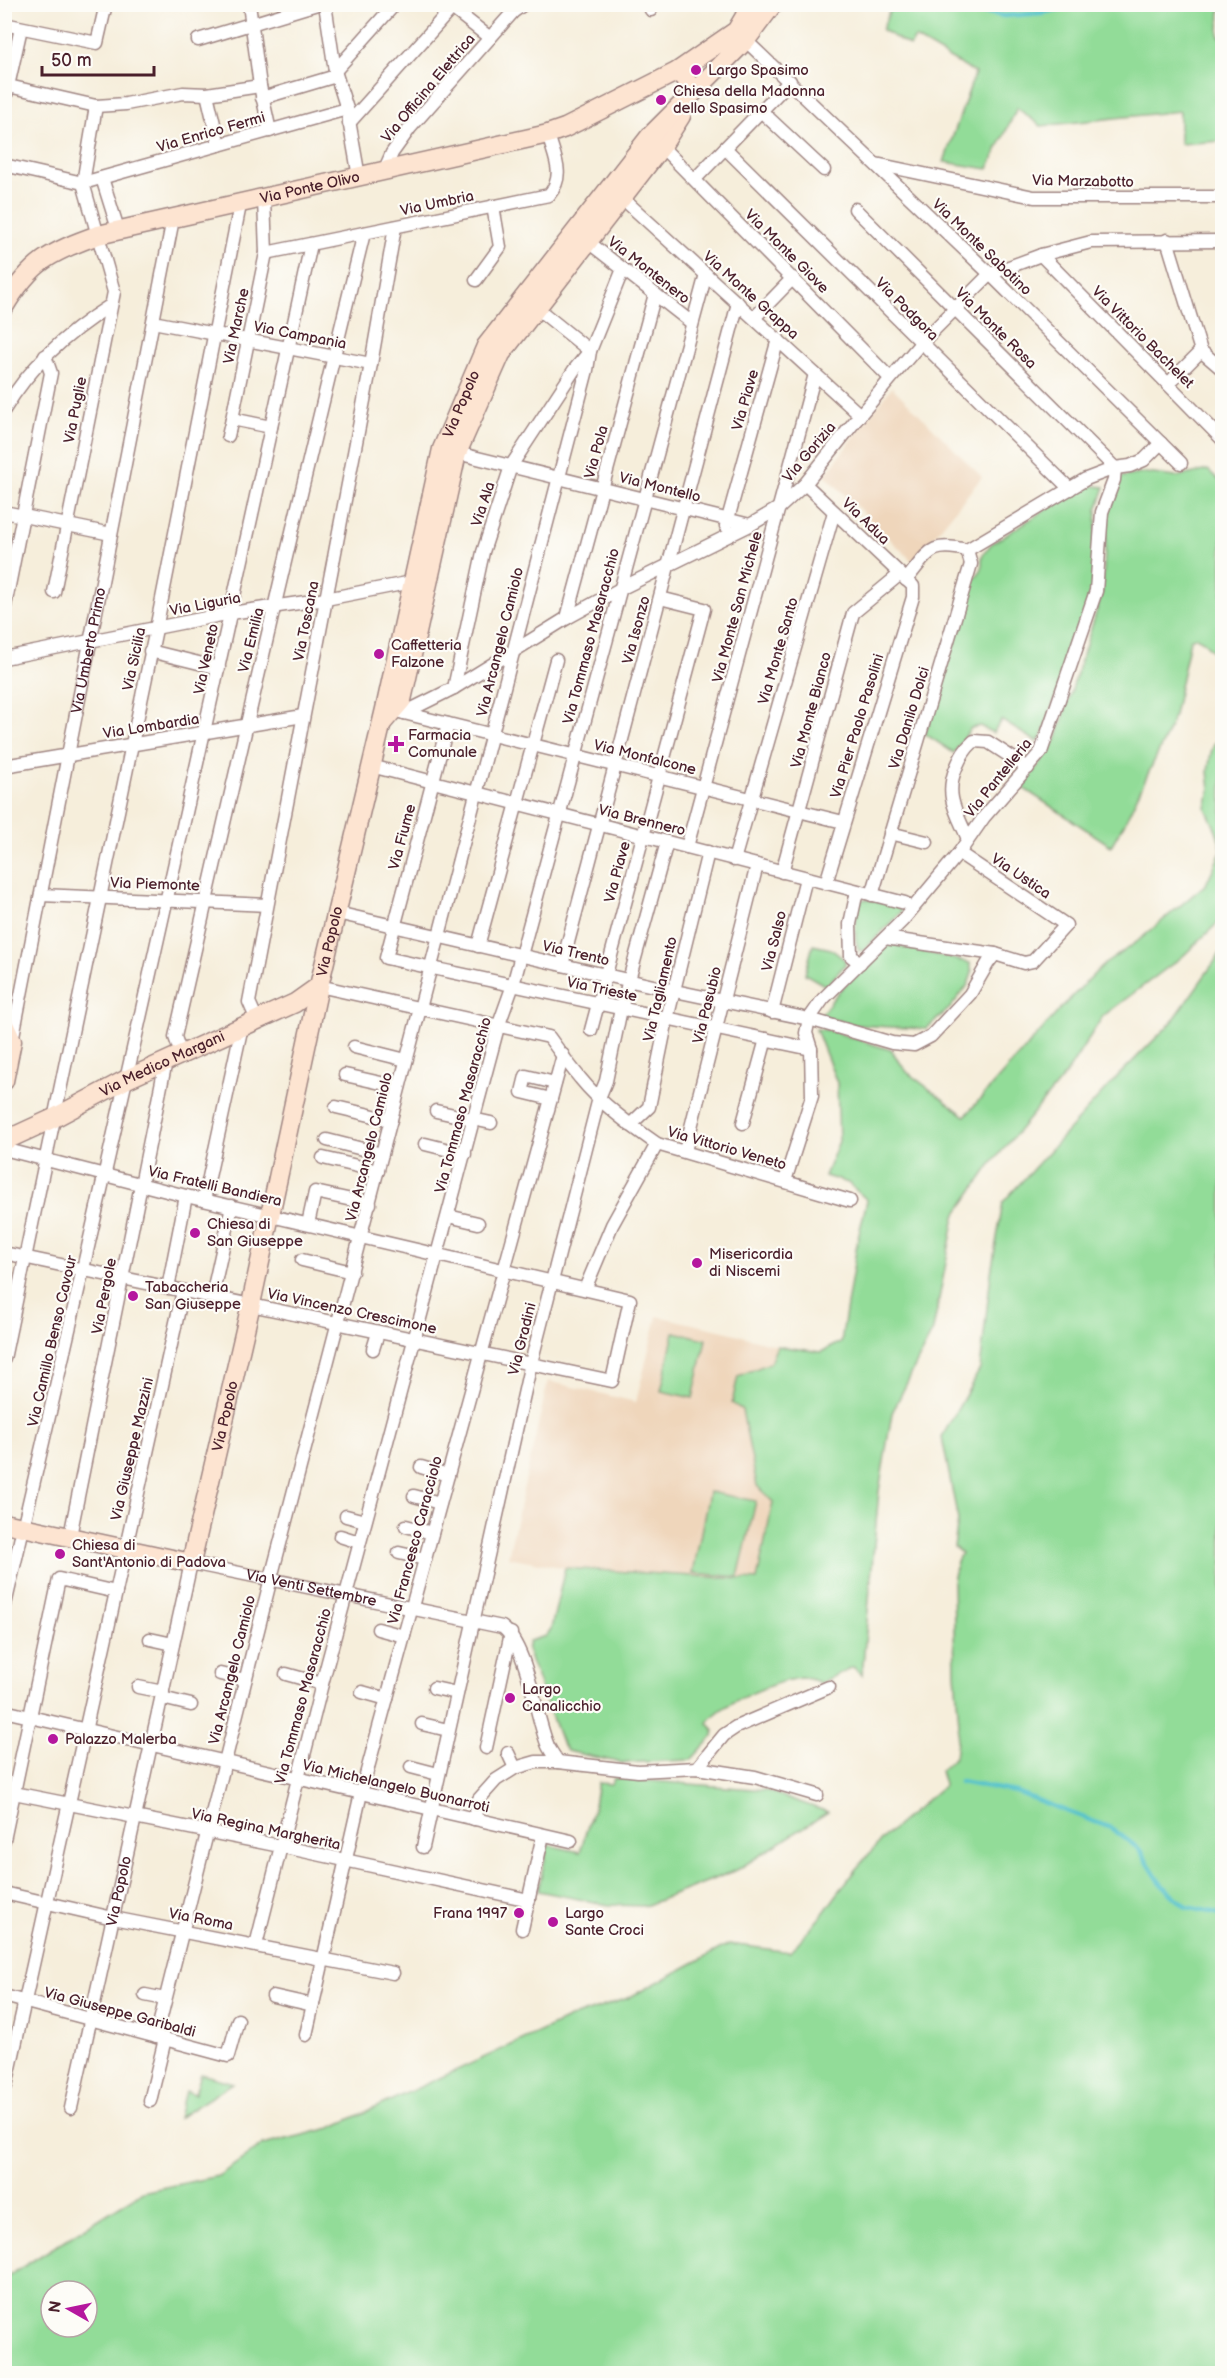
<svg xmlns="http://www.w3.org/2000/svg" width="1227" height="2378" viewBox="0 0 1227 2378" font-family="'Balsamiq Sans',sans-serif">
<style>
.built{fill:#efd6bb}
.green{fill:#92dc98;stroke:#6e7e62;stroke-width:1.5;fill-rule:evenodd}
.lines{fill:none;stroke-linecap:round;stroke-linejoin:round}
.stream{stroke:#55c2cd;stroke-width:4.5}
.street-casing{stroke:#a08683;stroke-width:15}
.secondary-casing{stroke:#a08683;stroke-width:21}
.street{stroke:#fff;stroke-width:12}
.secondary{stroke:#fde4d1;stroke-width:18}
.poi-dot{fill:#b5179e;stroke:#fdfcf7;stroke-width:2}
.labels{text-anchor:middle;stroke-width:4.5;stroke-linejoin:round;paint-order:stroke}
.poi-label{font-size:15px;fill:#4a1f2b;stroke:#fdfcf7;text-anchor:start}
.street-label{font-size:15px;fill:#4a1f2b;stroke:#fdfcf7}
</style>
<rect width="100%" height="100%" fill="#fdfcf7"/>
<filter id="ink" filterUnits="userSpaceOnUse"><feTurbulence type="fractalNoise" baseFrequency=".0167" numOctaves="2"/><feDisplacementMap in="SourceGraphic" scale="12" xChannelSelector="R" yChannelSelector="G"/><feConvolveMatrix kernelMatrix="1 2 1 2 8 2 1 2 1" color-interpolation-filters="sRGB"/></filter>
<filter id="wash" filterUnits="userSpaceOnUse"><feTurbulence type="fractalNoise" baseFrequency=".008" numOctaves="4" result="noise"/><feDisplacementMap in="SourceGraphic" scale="24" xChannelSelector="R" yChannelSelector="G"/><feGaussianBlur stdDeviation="1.35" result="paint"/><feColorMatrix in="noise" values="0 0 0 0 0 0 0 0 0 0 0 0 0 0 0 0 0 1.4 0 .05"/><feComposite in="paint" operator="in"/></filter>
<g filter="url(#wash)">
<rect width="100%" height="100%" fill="#f6eedb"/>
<g class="built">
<polygon points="892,387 982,477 913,562 825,475"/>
<polygon points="657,1316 728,1332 777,1346 770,1363 738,1376 757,1486 773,1502 757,1580 565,1568 508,1557 548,1381 636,1402"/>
</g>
<g class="green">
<polygon points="879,5 1220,5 1219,36 1222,37 1222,141 1180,144 1180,111 1041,126 1017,108 988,169 944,162 975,73 915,38 910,46 882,30 890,10"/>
<polygon points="1208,470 1222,483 1222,661 1202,640 1196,637 1190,640 1174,715 1168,732 1125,822 1111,846 1023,788 1056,740 1102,594 1108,511 1121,477 1146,473 1176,477"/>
<polygon points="1085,485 1105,487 1097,510 1092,592 1042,736 1037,742 1001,720 993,733 980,726 971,728 954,753 925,734 970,584 982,569 982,556 991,544"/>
<path d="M1222,738v181l-39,37 -80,60 -37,58 -75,90 -36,52 -22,114 -41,83 -13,78 -17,184 -9,-8 -33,16c-6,-3 -12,-5 -19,-5 -22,2 -83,26 -93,45l6,7 -1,6 -22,24 -69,3 -55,-12 -6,-9 -34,-92 2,-9 17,-5 5,-7 14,-61 192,12 16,-78 -16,-16 -15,-76 -10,-7 6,-27 32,-13 7,-17 44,6 20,-10 17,-104 9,-38 -19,-17 -23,-7 14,-35 -2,-58 -21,-54 12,1 63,20 16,22 58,44 100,-112 37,-38 36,-25 68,-57 16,-34 -5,-17 -11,-25 4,-18 -2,-19 3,-18 3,-9z"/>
<path d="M867,899l30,7 5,5 -38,39 -5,1c-6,-15 -4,-36 2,-51z"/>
<polygon points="892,944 970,963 972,973 968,985 950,1008 926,1029 855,1025 820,1016 839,991 884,947"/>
<polygon points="813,945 831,949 845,960 845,965 826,986 805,974"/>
<path d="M1222,951v1422h-1217v-95l137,-86 76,-16 45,-31 68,-17 239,-110 58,-20 101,-54 61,8 32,-37 33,-45 30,-34 59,-51 -4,-14 15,-14 4,-33 -4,-51 -2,-91 4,-21 4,-8 -7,-6 4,-27 -16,-83 38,-68 11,-96 12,-71 114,-125 55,-55zM51,2291h36v36h-36z"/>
<polygon points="674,1332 706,1339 693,1398 661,1391"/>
<polygon points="709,1492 756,1501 738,1577 693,1573"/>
<polygon points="614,1778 765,1790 828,1812 737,1870 645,1906 609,1905 538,1891 548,1845 580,1852 594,1805 598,1783 611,1784"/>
<polygon points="201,2074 233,2083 178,2118 185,2091 195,2094"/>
</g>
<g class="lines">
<g class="stream">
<polyline points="942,4 1004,16 1042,13 1079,4"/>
<polyline points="960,1782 1016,1792 1111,1828 1139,1849 1162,1885 1186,1907 1222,1914"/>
</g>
</g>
</g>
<g filter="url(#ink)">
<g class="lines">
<g class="street-casing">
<g id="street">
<polyline points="249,4 260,86 270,131"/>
<polyline points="325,4 335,71 347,109 359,177"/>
<polyline points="651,10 653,4"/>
<polyline points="4,24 97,43 106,4"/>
<polyline points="741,36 990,274 1181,463"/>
<polyline points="198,40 317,4"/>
<polyline points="335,71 395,4"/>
<polyline points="4,85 96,106 126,104 183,93 207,94 260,86"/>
<polyline points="207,94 219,145"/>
<polyline points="262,98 336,76"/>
<polyline points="4,104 21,28"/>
<polyline points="761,111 824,170"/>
<polyline points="349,123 452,8 490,38"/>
<polyline points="657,142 890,378"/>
<polyline points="725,148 1070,489"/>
<polyline points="876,164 1034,197 1222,197"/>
<polyline points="4,165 83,183 347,109"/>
<polyline points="385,169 392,153 410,128 513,12 524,4"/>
<polyline points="102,178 118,229"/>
<polyline points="695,179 790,81"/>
<polyline points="621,197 860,415"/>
<polyline points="264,199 266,253 232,419 271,427"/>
<polyline points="1167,240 1201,351 1222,369"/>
<polyline points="587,241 692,323"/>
<path d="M266,253l283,-58c17,-20 5,-38 -1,-61"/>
<polyline points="1041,255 1222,439"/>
<polyline points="476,280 500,247 493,206"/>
<polyline points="533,305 590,351"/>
<polyline points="754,318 793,278"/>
<polyline points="153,322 371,364"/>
<polyline points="1168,384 1201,351"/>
<path d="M4,410c26,-44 64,-78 107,-105"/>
<polyline points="228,436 232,419"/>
<polyline points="457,453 750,525"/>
<polyline points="805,484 913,586 913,597 826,883"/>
<polyline points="4,512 111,534"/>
<polyline points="726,526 778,339"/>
<path d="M906,580c23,-27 23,-39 61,-30l119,-71 29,-11 15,-2 14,-6 17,-17"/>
<polyline points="54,592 114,292 83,183 96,106"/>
<polyline points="4,611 51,373 45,356"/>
<polyline points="567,618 655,294"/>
<polyline points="150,651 219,668"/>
<polyline points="4,658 231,613 326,599 412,582"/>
<polyline points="454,688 483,552 511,466 574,370 589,352"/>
<polyline points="400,712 843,822"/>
<polyline points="404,713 454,688 567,618 620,589 750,525 779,508 805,484 860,415 920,344 990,274 1041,255 1091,242 1222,241"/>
<polyline points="448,724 386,958 811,1049"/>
<polyline points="4,766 303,716"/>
<polyline points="371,766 905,903"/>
<polyline points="890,833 927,842"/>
<path d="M968,839c-11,-26 -24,-43 -12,-71 5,-12 9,-19 18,-27l14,1 40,26"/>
<polyline points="687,847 815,374"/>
<polyline points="734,860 834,512"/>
<polyline points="782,872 853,613 899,575"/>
<polyline points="857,891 850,924 851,956 860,963"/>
<polyline points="41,895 267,905"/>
<polyline points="872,895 971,564 967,550"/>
<polyline points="337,913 675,991 809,1019 892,1043 914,1045 931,1036 970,994 988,963 995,954 1024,963 1033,961 1066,925 959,853"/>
<polyline points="885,938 995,954"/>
<polyline points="478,946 556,660"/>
<polyline points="562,965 738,303"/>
<path d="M319,986l230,51c10,14 20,28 31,41 21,26 50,47 77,66l193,57"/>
<polyline points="772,1012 806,878"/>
<polyline points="257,1020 249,1002 371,364 395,227"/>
<polyline points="591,1030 704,609 660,598"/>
<path id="s1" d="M12,1041l161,-822"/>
<polyline points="354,1047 406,1060"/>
<path d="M181,1054l-6,-17c61,-268 123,-536 189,-804"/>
<polyline points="345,1075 399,1087"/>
<polyline points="551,1099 522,1092 526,1076 555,1083"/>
<polyline points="336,1107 391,1120"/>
<polyline points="436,1111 491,1123"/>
<polyline points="743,1123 766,1039"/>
<polyline points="630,1125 649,1107 667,1019 708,852"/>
<polyline points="327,1140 382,1154"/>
<polyline points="425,1144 465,1154"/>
<polyline points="4,1149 186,1196 630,1300 612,1381 4,1253"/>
<polyline points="685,1151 757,865"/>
<polyline points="323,1158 378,1171"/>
<polyline points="785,1181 812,1096 811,1049 806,1033 809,1019 823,999 903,920 959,853 984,817 1041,752 1096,591 1102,512 1114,480 1115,468 855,209"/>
<polyline points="204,1200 242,1026"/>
<polyline points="448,1216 478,1223"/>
<polyline points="308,1224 315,1192 370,1204"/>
<polyline points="302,1260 352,1272"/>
<polyline points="168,1288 186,1196"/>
<polyline points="585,1289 612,1225 657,1144"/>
<polyline points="212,1296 232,1206"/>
<polyline points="373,1349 378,1333"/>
<polyline points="4,1359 156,629 240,205"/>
<polyline points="421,1467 448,1475"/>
<polyline points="414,1496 440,1503"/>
<polyline points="346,1516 365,1521"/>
<polyline points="406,1526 432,1533"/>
<polyline points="70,1536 166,1061"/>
<polyline points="340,1536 359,1542"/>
<polyline points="399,1553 425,1559"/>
<path d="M4,1609c107,-454 208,-909 307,-1365"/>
<polyline points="378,1629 404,1636"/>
<polyline points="150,1639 173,1644"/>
<polyline points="220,1674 245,1680"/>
<polyline points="286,1674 322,1684"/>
<polyline points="138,1687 163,1692"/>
<polyline points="434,1688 457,1693"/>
<polyline points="362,1692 387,1699"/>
<polyline points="162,1698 191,1705"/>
<polyline points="4,1711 571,1841"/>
<polyline points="422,1724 448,1730"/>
<polyline points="486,1748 511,1633"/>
<polyline points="508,1753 515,1768"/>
<polyline points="411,1767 438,1774"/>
<polyline points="697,1768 724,1735 736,1727 829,1687"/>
<polyline points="4,1791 280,1846 529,1900"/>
<polyline points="474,1819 479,1799 496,1780 515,1768 536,1762 558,1762 638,1771 697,1768 755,1777 817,1795"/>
<polyline points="4,1840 59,1579 116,1592"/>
<polyline points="423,1847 531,1363 599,1098 606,1081 621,1009 667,842"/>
<polyline points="4,1893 113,1918 393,1973"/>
<polyline points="522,1929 543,1835"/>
<polyline points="256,1945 322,1684 498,1027 513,985 706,274"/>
<polyline points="145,1995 165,1999"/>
<polyline points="4,1996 228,2056 238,2020"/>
<polyline points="273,1996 313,2005"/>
<polyline points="306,2035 361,1793 563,1055"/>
<polyline points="156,2037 271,1578 587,370 590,351 623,269"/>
<polyline points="6,2086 183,1291"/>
<polyline points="150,2101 165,2039"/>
<path id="s2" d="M71,2108l120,-545 311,64c26,19 33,89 46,119 3,6 7,11 10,16"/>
</g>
</g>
<g class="secondary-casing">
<g id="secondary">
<polyline points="752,4 736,31 678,71 695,91 746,40 773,4"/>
<path id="s3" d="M4,307c27,-45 46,-55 94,-72l450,-101 17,-6 113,-57"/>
<polyline points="383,722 402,700 457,453 501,354 662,146 681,116"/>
<polyline points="4,1024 12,1041 4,1081"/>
<path id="s4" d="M4,1141l50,-23 73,-39 168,-76 24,-17"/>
<path id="s5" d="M4,1523l187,40 60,-259 68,-318 66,-277 57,-260 44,-103 164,-210 45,-45"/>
</g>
</g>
<use href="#street" class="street"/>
<use href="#secondary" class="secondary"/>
</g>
</g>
<g class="poi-dot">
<circle cx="696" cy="70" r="6"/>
<circle cx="661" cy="100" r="6"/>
<circle cx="379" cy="654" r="6"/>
<path d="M393 735h6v6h6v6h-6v6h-6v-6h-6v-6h6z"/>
<circle cx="195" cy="1233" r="6"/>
<circle cx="697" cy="1263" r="6"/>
<circle cx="133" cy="1296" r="6"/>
<circle cx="60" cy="1554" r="6"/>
<circle cx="510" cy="1698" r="6"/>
<circle cx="53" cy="1739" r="6"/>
<circle cx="519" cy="1913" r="6"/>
<circle cx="553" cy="1922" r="6"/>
</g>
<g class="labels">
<g class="poi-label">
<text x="708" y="75">Largo Spasimo</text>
<text x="673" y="96">Chiesa della Madonna<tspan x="673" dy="17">dello Spasimo</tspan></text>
<text x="391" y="650">Caffetteria<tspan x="391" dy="17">Falzone</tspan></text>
<text x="408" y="740">Farmacia<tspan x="408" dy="17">Comunale</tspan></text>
<text x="207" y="1229">Chiesa di<tspan x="207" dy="17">San Giuseppe</tspan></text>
<text x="709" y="1259">Misericordia<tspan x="709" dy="17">di Niscemi</tspan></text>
<text x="145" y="1292">Tabaccheria<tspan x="145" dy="17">San Giuseppe</tspan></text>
<text x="72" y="1550">Chiesa di<tspan x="72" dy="17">Sant'Antonio di Padova</tspan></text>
<text x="522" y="1694">Largo<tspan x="522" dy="17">Canalicchio</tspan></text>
<text x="65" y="1744">Palazzo Malerba</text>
<text x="507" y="1918" text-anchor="end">Frana 1997</text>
<text x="565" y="1918">Largo<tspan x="565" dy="17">Sante Croci</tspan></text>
</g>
<g class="street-label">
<text transform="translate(428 88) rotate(-50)" y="5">Via Officina Elettrica</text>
<text transform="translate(211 132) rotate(-16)" y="5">Via Enrico Fermi</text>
<text transform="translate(1083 181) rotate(1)" y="5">Via Marzabotto</text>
<text dy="5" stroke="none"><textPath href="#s3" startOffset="339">Via Ponte Olivo</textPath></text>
<text transform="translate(437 203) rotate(-12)" y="5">Via Umbria</text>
<text transform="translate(982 247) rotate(44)" y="5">Via Monte Sabotino</text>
<text transform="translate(787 251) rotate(45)" y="5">Via Monte Giove</text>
<text transform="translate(649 270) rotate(38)" y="5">Via Montenero</text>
<text transform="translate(751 295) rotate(42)" y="5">Via Monte Grappa</text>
<text transform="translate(907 309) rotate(45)" y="5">Via Podgora</text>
<text transform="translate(236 326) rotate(-78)" y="5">Via Marche</text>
<text transform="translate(996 328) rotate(45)" y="5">Via Monte Rosa</text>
<text transform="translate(300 335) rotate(11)" y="5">Via Campania</text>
<text transform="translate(1143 337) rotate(45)" y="5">Via Vittorio Bachelet</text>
<text transform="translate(745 400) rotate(-74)" y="5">Via Piave</text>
<text dy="5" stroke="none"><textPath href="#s5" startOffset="1382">Via Popolo</textPath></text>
<text transform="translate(75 410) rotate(-79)" y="5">Via Puglie</text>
<text transform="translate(596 452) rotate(-75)" y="5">Via Pola</text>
<text transform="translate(809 452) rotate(-50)" y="5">Via Gorizia</text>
<text transform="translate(660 487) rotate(14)" y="5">Via Montello</text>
<text transform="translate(483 504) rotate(-72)" y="5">Via Ala</text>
<text transform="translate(866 521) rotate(44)" y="5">Via Adua</text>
<text transform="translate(205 604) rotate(-11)" y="5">Via Liguria</text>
<text transform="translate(737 607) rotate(-75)" y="5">Via Monte San Michele</text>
<text transform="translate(306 621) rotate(-79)" y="5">Via Toscana</text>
<text transform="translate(636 630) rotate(-75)" y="5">Via Isonzo</text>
<text transform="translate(591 636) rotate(-75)" y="5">Via Tommaso Masaracchio</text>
<text transform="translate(251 640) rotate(-76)" y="5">Via Emilia</text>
<text transform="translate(500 642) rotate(-76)" y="5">Via Arcangelo Camiolo</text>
<text dy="5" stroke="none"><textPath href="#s1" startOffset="398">Via Umberto Primo</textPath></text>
<text transform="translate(778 651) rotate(-74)" y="5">Via Monte Santo</text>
<text transform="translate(134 659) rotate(-78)" y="5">Via Sicilia</text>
<text transform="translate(206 659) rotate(-78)" y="5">Via Veneto</text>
<text transform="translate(811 710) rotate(-75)" y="5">Via Monte Bianco</text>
<text transform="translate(909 718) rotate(-73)" y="5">Via Danilo Dolci</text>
<text transform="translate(151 726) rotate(-9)" y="5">Via Lombardia</text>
<text transform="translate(857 726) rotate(-73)" y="5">Via Pier Paolo Pasolini</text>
<text transform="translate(645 757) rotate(14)" y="5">Via Monfalcone</text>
<text transform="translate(998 778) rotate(-51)" y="5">Via Pantelleria</text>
<text transform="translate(642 820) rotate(14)" y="5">Via Brennero</text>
<text transform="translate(402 837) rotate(-75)" y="5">Via Fiume</text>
<text transform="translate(617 872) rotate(-75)" y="5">Via Piave</text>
<text transform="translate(1021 876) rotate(34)" y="5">Via Ustica</text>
<text transform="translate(155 884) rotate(2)" y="5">Via Piemonte</text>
<text transform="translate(774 941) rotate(-76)" y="5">Via Salso</text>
<text dy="5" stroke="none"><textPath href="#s5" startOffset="828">Via Popolo</textPath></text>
<text transform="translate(576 953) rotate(13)" y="5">Via Trento</text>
<text transform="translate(602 989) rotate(12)" y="5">Via Trieste</text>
<text transform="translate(660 989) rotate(-77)" y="5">Via Tagliamento</text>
<text transform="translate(707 1005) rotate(-76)" y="5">Via Pasubio</text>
<text dy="5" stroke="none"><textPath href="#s4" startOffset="176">Via Medico Margani</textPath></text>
<text transform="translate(463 1105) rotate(-75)" y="5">Via Tommaso Masaracchio</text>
<text transform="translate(369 1147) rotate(-76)" y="5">Via Arcangelo Camiolo</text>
<text transform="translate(727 1148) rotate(16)" y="5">Via Vittorio Veneto</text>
<text transform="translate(215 1186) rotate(13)" y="5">Via Fratelli Bandiera</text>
<text transform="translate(104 1296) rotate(-79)" y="5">Via Pergole</text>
<text transform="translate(352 1311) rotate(12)" y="5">Via Vincenzo Crescimone</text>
<text transform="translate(522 1339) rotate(-76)" y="5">Via Gradini</text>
<text transform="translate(52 1341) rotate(-77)" y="5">Via Camillo Benso Cavour</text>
<text dy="5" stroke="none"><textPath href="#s5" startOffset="342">Via Popolo</textPath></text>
<text transform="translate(132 1449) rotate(-77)" y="5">Via Giuseppe Mazzini</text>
<text transform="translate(415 1540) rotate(-75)" y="5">Via Francesco Caracciolo</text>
<text dy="5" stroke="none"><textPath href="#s2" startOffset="681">Via Venti Settembre</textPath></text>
<text transform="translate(232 1670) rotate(-76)" y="5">Via Arcangelo Camiolo</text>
<text transform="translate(303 1696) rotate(-75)" y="5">Via Tommaso Masaracchio</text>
<text transform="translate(396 1786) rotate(13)" y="5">Via Michelangelo Buonarroti</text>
<text transform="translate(266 1829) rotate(12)" y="5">Via Regina Margherita</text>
<text dy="5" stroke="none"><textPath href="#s2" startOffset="222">Via Popolo</textPath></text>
<text transform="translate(201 1919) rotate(11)" y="5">Via Roma</text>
<text transform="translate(120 2012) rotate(15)" y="5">Via Giuseppe Garibaldi</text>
</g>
</g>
<rect width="1227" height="2378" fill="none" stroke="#fdfcf7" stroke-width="24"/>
<g transform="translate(69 2309) rotate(279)"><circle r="28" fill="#fdfcf7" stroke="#b5a4a5" stroke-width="1.5"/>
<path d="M0-4.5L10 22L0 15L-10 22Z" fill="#b5179e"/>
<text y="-9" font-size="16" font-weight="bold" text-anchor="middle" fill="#4a1f2b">N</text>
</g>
<path d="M42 66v9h112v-9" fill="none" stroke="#4a1f2b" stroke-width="3"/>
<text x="51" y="66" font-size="18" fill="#4a1f2b" stroke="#fdfcf7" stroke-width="4.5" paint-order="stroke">50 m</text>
</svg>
